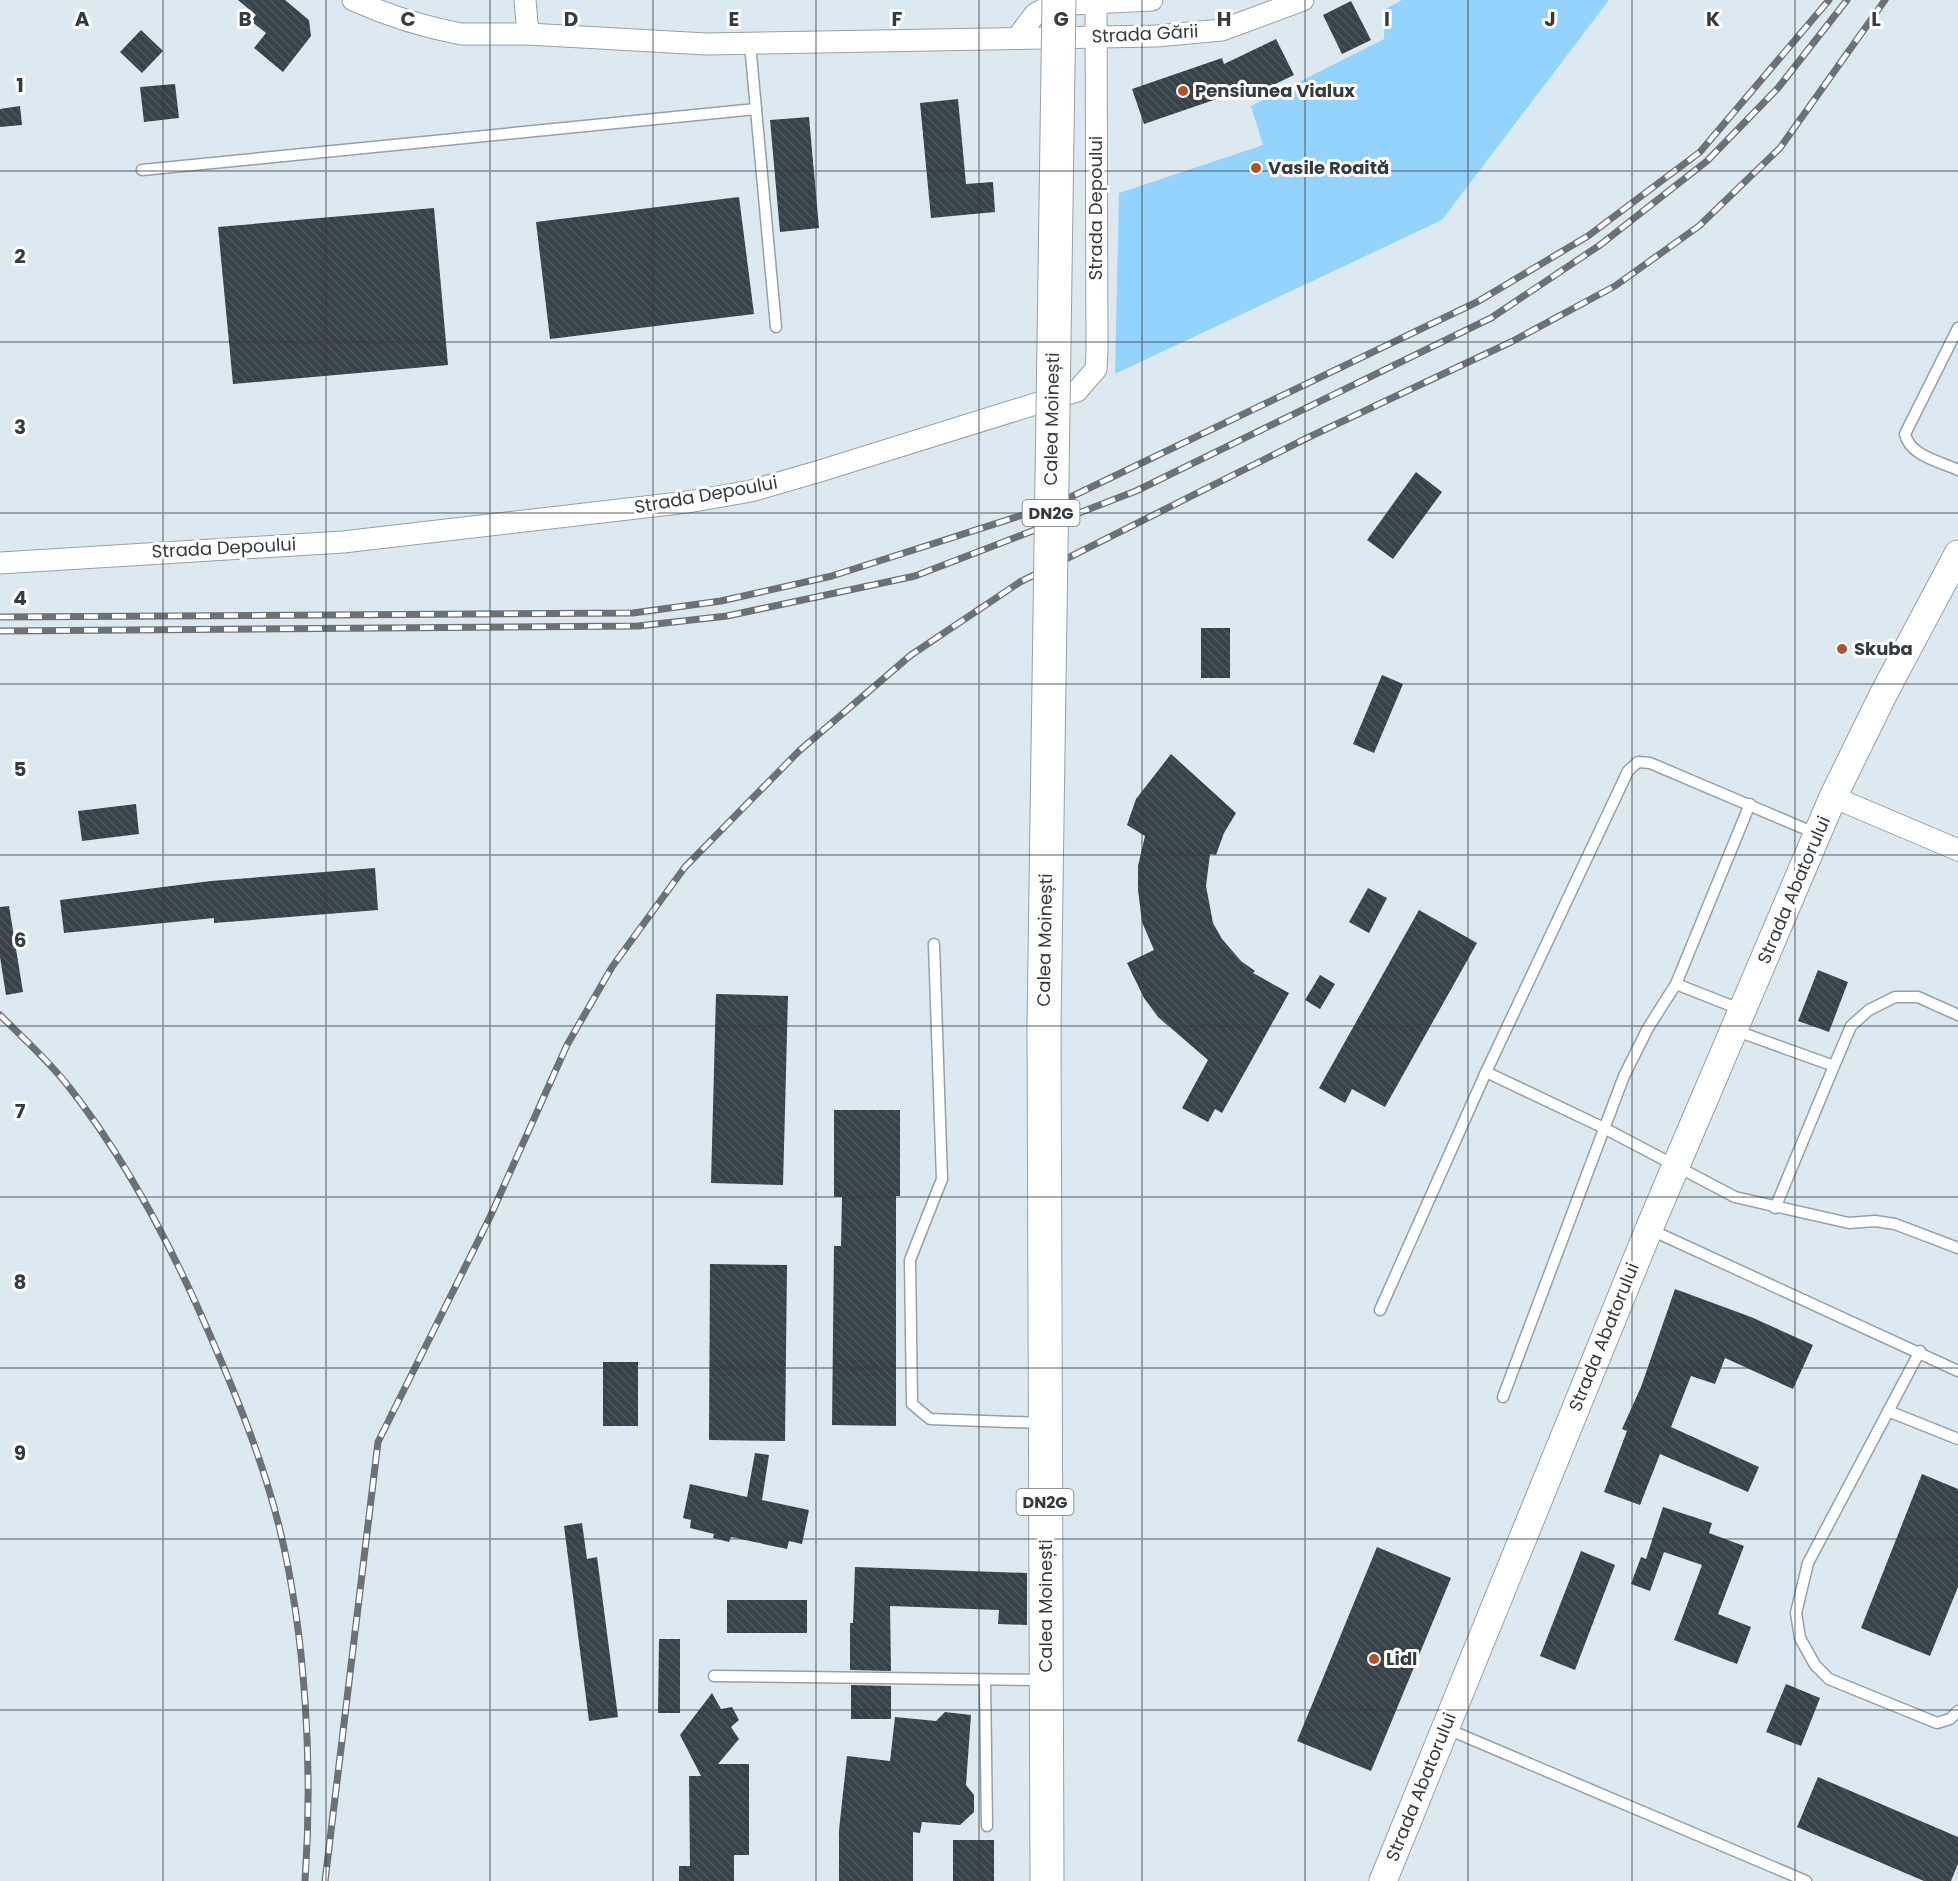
<svg xmlns="http://www.w3.org/2000/svg" width="1958" height="1881" viewBox="0 0 1958 1881" font-family="Poppins,sans-serif">
<style>
.green{fill:#94d3fc}
.building{fill:url(#building-back-hatch)}
.lines{fill:none;stroke-linecap:round;stroke-linejoin:round}
.service-casing{stroke:#95a1a9;stroke-width:13}
.minor-casing{stroke:#95a1a9;stroke-width:23}
.tertiary-casing{stroke:#95a1a9;stroke-width:29}
.primary-casing{stroke:#95a1a9;stroke-width:35}
.service{stroke:#fff;stroke-width:10}
.minor{stroke:#fff;stroke-width:21}
.tertiary{stroke:#fff;stroke-width:27}
.primary{stroke:#fff;stroke-width:33}
.rail-casing{stroke:#6a7277;stroke-width:7}
.rail{stroke:#fff;stroke-width:4.5;stroke-dasharray:14;stroke-linecap:butt}
.primary-bridge-casing{stroke:#95a1a9;stroke-width:35;stroke-linecap:butt}
.primary-bridge{stroke:#fff;stroke-width:33}
.grid{fill:none;stroke:#363b3f;stroke-width:1.5;stroke-opacity:0.55}
.poi-dot{fill:#b65027;stroke:#fff;stroke-width:2}
.labels{text-anchor:middle;stroke-width:6;stroke-linejoin:round;paint-order:stroke}
.shield{fill:#fff;stroke:#727679;stroke-width:1.5}
.shield-label{font-size:16px;font-weight:bold;fill:#363b3f}
.street-label{font-size:18px;fill:#363b3f;stroke:#fff}
.poi-label{font-size:18px;font-weight:bold;fill:#363b3f;stroke:#fff;text-anchor:start}
.grid-label{font-size:20px;text-anchor:middle;font-weight:bold;fill:#363b3f;stroke:#fff;stroke-width:6;stroke-linejoin:round;paint-order:stroke}
</style>
<defs>
<pattern id="building-back-hatch" width="6" height="6" patternUnits="userSpaceOnUse" patternTransform="scale(1.5)"><rect width="6" height="6" fill="#374148"/><path d="M-1 5l2 2M0 0l6 6M5-1l2 2" fill="none" stroke="#4c555b"/></pattern>
</defs>
<rect width="100%" height="100%" fill="#dce9f1"/>
<polygon class="green" points="1402,0 1609,0 1442,220 1115,374 1119,193 1263,145 1251,106 1384,39 1385,9"/>
<g class="building">
<polygon points="238,0 285,0 309,20 311,36 283,72 254,48 266,33 251,21 256,15"/>
<polygon points="1351,1 1371,40 1342,54 1323,15"/>
<polygon points="141,30 163,51 142,73 120,52"/>
<polygon points="1276,39 1294,75 1244,99 1240,91 1144,124 1132,89 1222,58 1224,64"/>
<polygon points="175,84 179,118 144,122 140,87"/>
<polygon points="958,99 966,184 993,182 995,212 931,218 920,103"/>
<polygon points="20,106 22,125 0,127 0,109"/>
<polygon points="809,117 819,228 780,232 770,120"/>
<polygon points="739,197 754,314 550,339 536,222"/>
<polygon points="434,208 448,365 233,384 218,227"/>
<polygon points="1416,472 1442,492 1393,559 1367,540"/>
<rect x="1201" y="628" width="29" height="50"/>
<polygon points="1382,675 1403,684 1374,753 1353,744"/>
<polygon points="1171,754 1236,813 1224,833 1216,855 1210,854 1206,886 1213,923 1222,939 1241,961 1255,971 1253,973 1289,993 1222,1113 1215,1109 1208,1122 1182,1108 1208,1060 1158,1017 1144,998 1127,963 1154,950 1142,922 1138,890 1138,866 1145,836 1127,825 1136,799"/>
<polygon points="136,804 139,834 82,841 78,811"/>
<polygon points="375,868 378,910 214,923 214,918 64,933 60,900 211,881"/>
<polygon points="1368,888 1387,898 1369,933 1349,922"/>
<polygon points="9,906 23,992 6,995 0,957 0,907"/>
<polygon points="1419,910 1477,943 1385,1107 1352,1089 1345,1103 1319,1088"/>
<polygon points="1818,970 1848,982 1829,1032 1798,1021"/>
<polygon points="1320,975 1335,984 1320,1009 1305,1000"/>
<polygon points="716,994 788,996 783,1185 711,1183"/>
<polygon points="834,1110 900,1110 900,1196 896,1196 896,1426 832,1425 834,1246 841,1246 842,1197 834,1197"/>
<polygon points="710,1264 787,1265 785,1441 709,1440"/>
<polygon points="1675,1289 1751,1317 1813,1345 1793,1389 1725,1358 1715,1384 1691,1376 1671,1427 1759,1467 1748,1492 1660,1454 1640,1505 1604,1492 1627,1431 1622,1429 1641,1387"/>
<rect x="603" y="1362" width="35" height="64"/>
<polygon points="755,1453 769,1455 762,1500 809,1510 802,1544 789,1541 787,1549 731,1537 729,1542 713,1538 714,1534 690,1528 691,1520 683,1518 690,1484 747,1497"/>
<polygon points="1922,1474 1958,1489 1958,1587 1930,1656 1861,1628"/>
<polygon points="1663,1507 1712,1523 1709,1533 1744,1546 1718,1614 1751,1627 1737,1664 1674,1640 1702,1565 1664,1552 1650,1591 1631,1584 1641,1557 1646,1559"/>
<polygon points="582,1523 587,1559 597,1557 618,1717 589,1721 564,1526"/>
<polygon points="1377,1547 1451,1578 1371,1771 1297,1741"/>
<polygon points="1581,1551 1615,1565 1575,1670 1540,1656"/>
<polygon points="855,1567 1027,1573 1027,1625 998,1624 999,1610 890,1606 891,1671 850,1670 850,1623 853,1623"/>
<rect x="727" y="1600" width="80" height="33"/>
<polygon points="659,1639 680,1639 680,1713 658,1713"/>
<polygon points="1786,1684 1820,1698 1801,1746 1766,1732"/>
<polygon points="851,1685 891,1686 891,1719 851,1719"/>
<polygon points="712,1693 721,1709 732,1707 739,1720 731,1727 739,1739 718,1764 749,1764 749,1855 734,1855 734,1881 679,1881 679,1866 690,1866 689,1776 701,1776 680,1735"/>
<polygon points="945,1712 971,1715 966,1785 974,1795 974,1812 960,1825 922,1822 920,1833 913,1832 913,1881 839,1881 839,1830 847,1756 890,1761 895,1717 936,1721"/>
<polygon points="1818,1777 1958,1837 1958,1864 1951,1881 1924,1881 1797,1827"/>
<rect x="953" y="1840" width="41" height="41"/>
</g>
<g class="lines">
<g class="service-casing">
<g id="service">
<polyline points="750,44 776,327"/>
<polyline points="142,170 756,109"/>
<path d="M1958,328l-53,106c5,22 34,27 53,36"/>
<polyline points="934,944 942,1179 910,1260 912,1404 930,1419 1042,1423"/>
<polyline points="1676,984 1742,1010"/>
<polyline points="1734,1030 1834,1066 1775,1208"/>
<polyline points="1834,1066 1851,1026 1869,1010 1895,997 1918,997 1958,1015"/>
<polyline points="1486,1072 1602,1127 1735,1197 1849,1223 1875,1221 1895,1224 1958,1248"/>
<polyline points="1649,1229 1958,1371"/>
<polyline points="1380,1310 1486,1072 1628,771 1638,762 1650,763 1817,834"/>
<polyline points="1920,1351 1808,1563 1796,1613 1800,1638 1815,1665 1829,1679 1937,1723 1950,1719 1958,1711"/>
<polyline points="1503,1397 1624,1076 1648,1028 1676,984 1750,804"/>
<polyline points="1888,1411 1958,1439"/>
<polyline points="714,1676 1044,1680"/>
<polyline points="985,1680 987,1826"/>
<polyline points="1445,1728 1806,1881"/>
</g>
</g>
<g class="minor-casing">
<g id="minor">
<path d="M353,0c36,16 70,27 108,34h67l178,10 450,-8 66,-6 81,-30"/>
<polyline points="525,0 528,34"/>
<polyline points="1017,38 1035,14 1052,5 1152,0"/>
<polyline points="0,563 343,542 688,502 751,491 820,471 1077,391 1096,369 1097,351 1096,0"/>
<polyline points="1833,797 1958,850"/>
</g>
</g>
<g class="tertiary-casing">
<polyline id="tertiary" points="1383,1881 1649,1229 1833,797 1884,693 1958,554"/>
</g>
<g class="primary-casing">
<polyline id="primary" points="1044,1025 1047,1881"/>
</g>
<use href="#service" class="service"/>
<use href="#minor" class="minor"/>
<use href="#tertiary" class="tertiary"/>
<use href="#primary" class="primary"/>
<g class="rail-casing">
<g id="rail">
<polyline points="0,617 633,613 721,601 832,576 1054,505 1477,302 1588,236 1700,152 1829,0"/>
<polyline points="0,631 638,626 727,616 915,576 1136,491 1491,318 1600,245 1707,161 1778,88 1847,0"/>
<path d="M0,1015c23,23 49,46 69,72 55,70 97,149 133,230 30,68 59,137 77,209 27,109 34,243 26,355"/>
<polyline points="325,1881 378,1442 490,1217 567,1045 612,967 685,867 799,751 911,655 1020,582 1307,438 1511,342 1615,286 1699,226 1780,148 1885,0"/>
</g>
</g>
<use href="#rail" class="rail"/>
<g class="primary-bridge-casing">
<polyline id="primary-bridge" points="1044,1025 1059,0"/>
</g>
<use href="#primary-bridge" class="primary-bridge"/>
</g>
<path class="grid" d="M163,0v1881M326,0v1881M490,0v1881M653,0v1881M816,0v1881M979,0v1881M1142,0v1881M1305,0v1881M1468,0v1881M1632,0v1881M1795,0v1881M0,171h1958M0,342h1958M0,513h1958M0,684h1958M0,855h1958M0,1026h1958M0,1197h1958M0,1368h1958M0,1539h1958M0,1710h1958"/>
<g class="poi-dot">
<circle cx="1183" cy="91" r="6"/>
<circle cx="1256" cy="168" r="6"/>
<circle cx="1842" cy="649" r="6"/>
<circle cx="1374" cy="1659" r="6"/>
</g>
<g class="labels">
<g class="shield">
<rect x="1022.5" y="500" width="57" height="26" rx="4.5"/>
<rect x="1016.5" y="1489" width="57" height="26" rx="4.5"/>
</g>
<g class="shield-label">
<text x="1051" y="519">DN2G</text>
<text x="1045" y="1508">DN2G</text>
</g>
<g class="street-label">
<text transform="translate(1145 34) rotate(-3)" y="6">Strada Gării</text>
<text transform="translate(1096 208) rotate(-90)" y="6">Strada Depoului</text>
<text transform="translate(1052 419) rotate(-89)" y="6">Calea Moinești</text>
<text transform="translate(706 495) rotate(-10)" y="6">Strada Depoului</text>
<text transform="translate(224 548) rotate(-3)" y="6">Strada Depoului</text>
<text transform="translate(1794 890) rotate(-67)" y="6">Strada Abatorului</text>
<text transform="translate(1045 940) rotate(-89)" y="6">Calea Moinești</text>
<text transform="translate(1604 1337) rotate(-68)" y="6">Strada Abatorului</text>
<text transform="translate(1046 1606) rotate(-90)" y="6">Calea Moinești</text>
<text transform="translate(1421 1787) rotate(-68)" y="6">Strada Abatorului</text>
</g>
<g class="poi-label">
<text x="1195" y="97">Pensiunea Vialux</text>
<text x="1268" y="174">Vasile Roaită</text>
<text x="1854" y="655">Skuba</text>
<text x="1386" y="1665">Lidl</text>
</g>
</g>
<g class="grid-label">
<text x="82" y="26">A</text>
<text x="245" y="26">B</text>
<text x="408" y="26">C</text>
<text x="571" y="26">D</text>
<text x="734" y="26">E</text>
<text x="897" y="26">F</text>
<text x="1061" y="26">G</text>
<text x="1224" y="26">H</text>
<text x="1387" y="26">I</text>
<text x="1550" y="26">J</text>
<text x="1713" y="26">K</text>
<text x="1876" y="26">L</text>
<text x="20" y="92">1</text>
<text x="20" y="263">2</text>
<text x="20" y="434">3</text>
<text x="20" y="605">4</text>
<text x="20" y="776">5</text>
<text x="20" y="947">6</text>
<text x="20" y="1118">7</text>
<text x="20" y="1289">8</text>
<text x="20" y="1460">9</text>
</g>
</svg>
